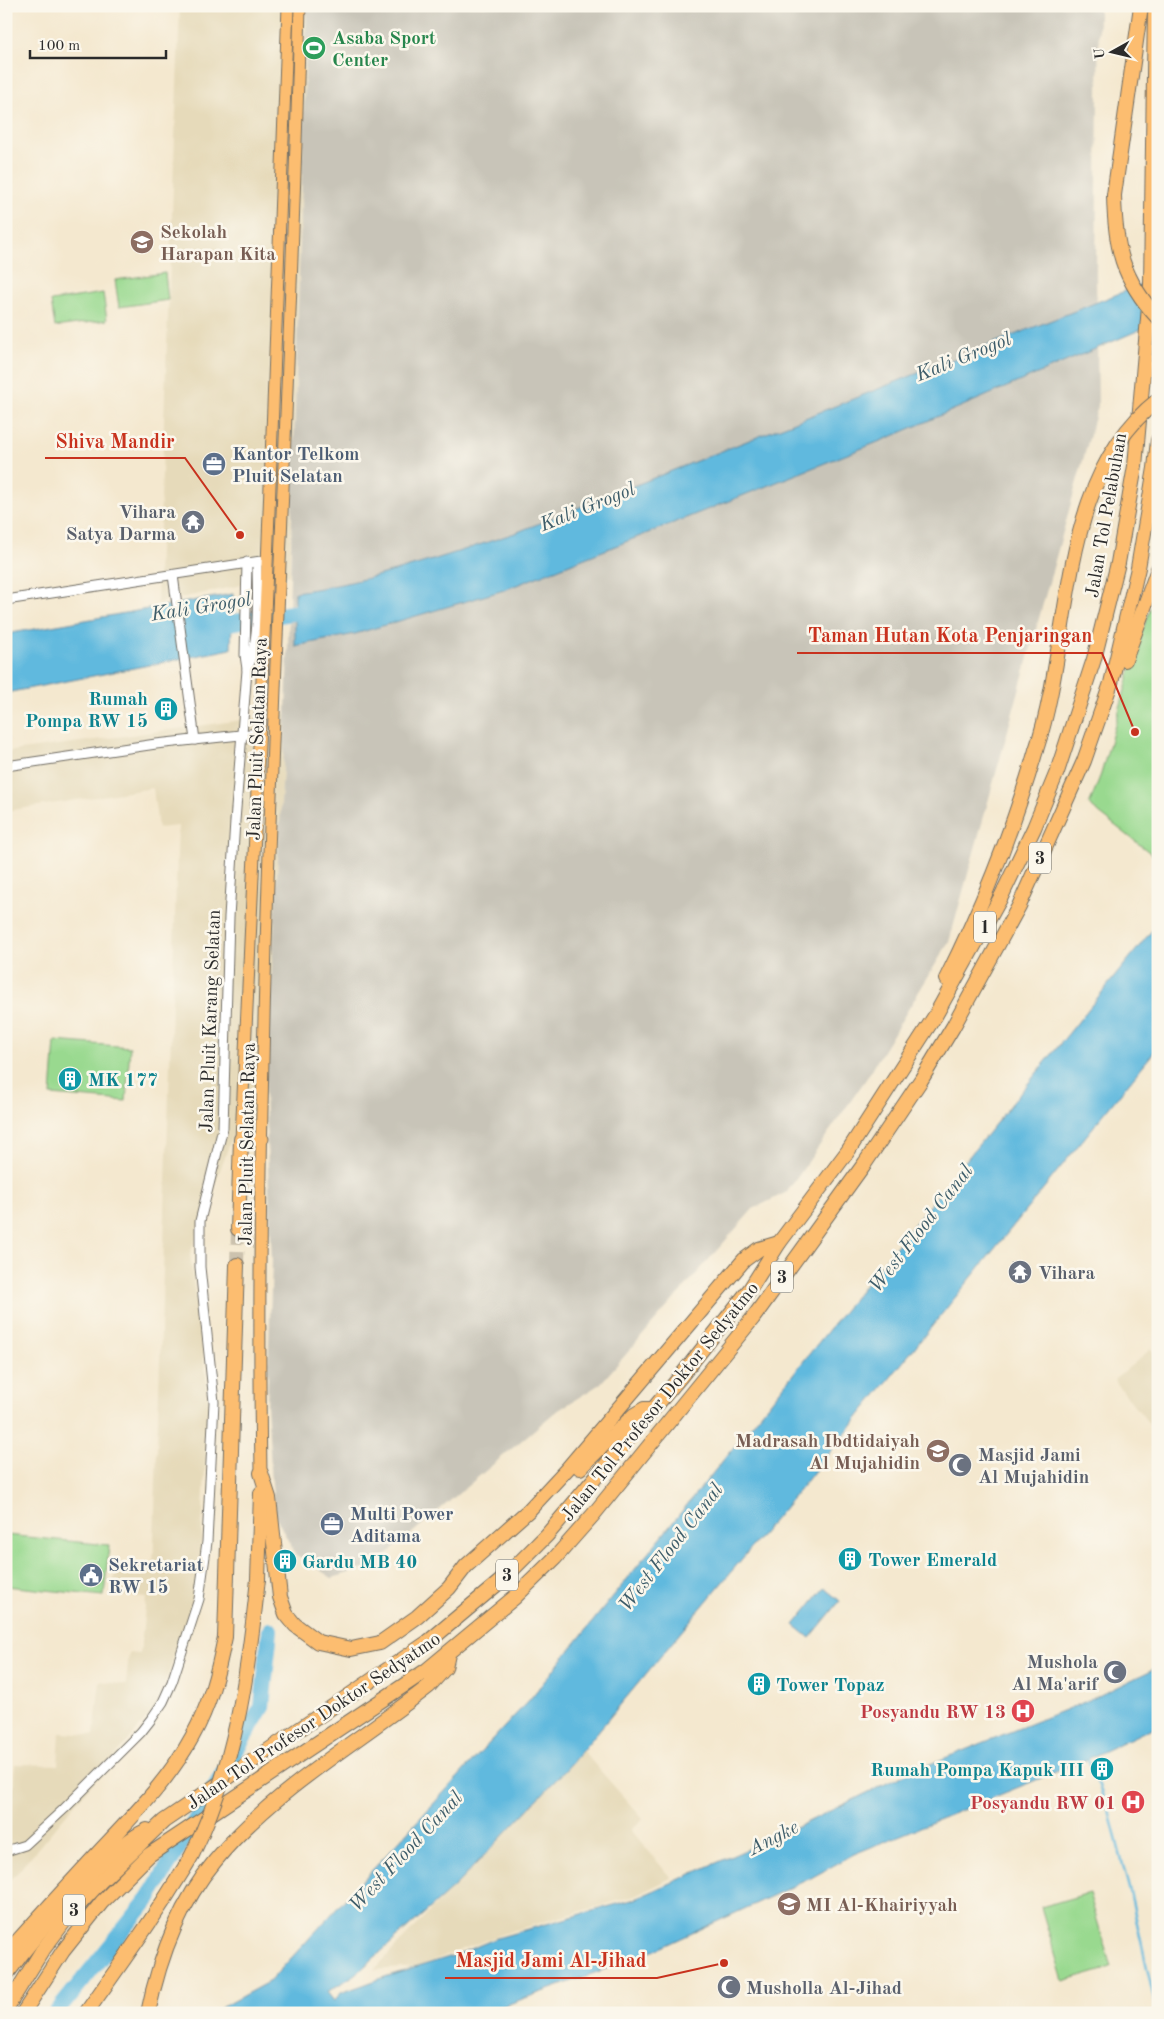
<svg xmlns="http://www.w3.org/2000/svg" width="1164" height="2019" viewBox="0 0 1164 2019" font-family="'Old Standard TT',serif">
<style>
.built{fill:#e6daba}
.industrial{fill:#c8c4b8}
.green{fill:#99d98f;stroke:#62825d}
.water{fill:#60b9de;stroke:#467284}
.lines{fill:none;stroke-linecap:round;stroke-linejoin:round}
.stream{stroke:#60b9de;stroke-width:2.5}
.river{stroke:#60b9de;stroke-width:16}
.highway-tunnel{stroke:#ccc2ae;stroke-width:14;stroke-dasharray:14 7;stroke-linecap:butt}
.minor-casing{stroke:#716d64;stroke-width:11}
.major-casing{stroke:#716d64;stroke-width:13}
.highway-casing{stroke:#716d64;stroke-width:16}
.minor{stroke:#fff;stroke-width:9}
.major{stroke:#fcbd6f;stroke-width:11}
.highway{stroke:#fcbd6f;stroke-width:14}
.highway-bridge-casing{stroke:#716d64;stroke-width:16;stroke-linecap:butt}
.highway-bridge{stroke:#fcbd6f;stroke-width:14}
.labels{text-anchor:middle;stroke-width:5;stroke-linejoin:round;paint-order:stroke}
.shield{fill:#fbf7ec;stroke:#696865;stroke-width:1}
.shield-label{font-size:18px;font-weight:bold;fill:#2b2b2b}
.leisure-label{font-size:19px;font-weight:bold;fill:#27864d;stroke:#fbf7ec;text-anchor:start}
.education-label{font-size:19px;font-weight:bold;fill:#785e54;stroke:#fbf7ec;text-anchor:start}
.service-label{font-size:19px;font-weight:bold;fill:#4e5e75;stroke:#fbf7ec;text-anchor:start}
.worship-label{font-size:19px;font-weight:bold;fill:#5b616d;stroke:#fbf7ec;text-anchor:start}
.street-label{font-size:19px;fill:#2b2b2b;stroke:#fbf7ec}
.culture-label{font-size:19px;font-weight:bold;fill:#0d838f;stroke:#fbf7ec;text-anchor:start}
.health-label{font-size:19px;font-weight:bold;fill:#be3a42;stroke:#fbf7ec;text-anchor:end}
.water-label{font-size:20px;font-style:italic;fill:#3e5d6a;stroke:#fbf7ec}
.leader{fill:none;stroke:#c8321e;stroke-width:2}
.callout-dot{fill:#c8321e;stroke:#fbf7ec;stroke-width:2}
.callout-label{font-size:20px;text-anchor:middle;font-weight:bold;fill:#c8321e;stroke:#fbf7ec;stroke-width:5;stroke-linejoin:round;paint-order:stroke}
</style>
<rect width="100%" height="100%" fill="#fbf7ec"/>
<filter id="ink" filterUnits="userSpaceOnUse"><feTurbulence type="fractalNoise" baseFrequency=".02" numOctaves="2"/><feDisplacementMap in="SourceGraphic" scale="10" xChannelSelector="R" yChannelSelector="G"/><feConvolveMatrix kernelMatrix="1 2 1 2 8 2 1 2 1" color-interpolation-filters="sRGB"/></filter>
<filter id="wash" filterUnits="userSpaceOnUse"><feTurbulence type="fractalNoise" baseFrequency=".0096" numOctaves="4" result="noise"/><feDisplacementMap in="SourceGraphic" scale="20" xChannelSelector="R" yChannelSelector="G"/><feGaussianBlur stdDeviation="1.12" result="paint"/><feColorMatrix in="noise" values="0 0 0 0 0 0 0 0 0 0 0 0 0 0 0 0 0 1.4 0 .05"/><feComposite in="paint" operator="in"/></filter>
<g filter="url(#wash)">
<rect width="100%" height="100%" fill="#f4e8cf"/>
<g class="built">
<polygon points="180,6 307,6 289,575 157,603"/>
<polygon points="286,714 265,1093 234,1131 190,1254 209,1399 199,1582 160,1699 154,1710 6,1886 6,1805 12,1805 15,1764 58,1765 60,1733 94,1735 100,1681 126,1685 129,1653 140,1654 146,1598 112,1595 115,1569 153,1569 178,826 158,828 153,788 6,811 6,752"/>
<polygon points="1151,1349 1158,1358 1158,1435 1114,1380"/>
<polygon points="582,1750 643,1819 631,1830 671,1878 635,1896 505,1933 416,1967 374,1970"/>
</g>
<polygon class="industrial" points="307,6 1099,6 1096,272 1098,406 949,942 866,1079 787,1192 753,1209 600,1384 554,1413 373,1566 332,1578 295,1554 274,1513 267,1405 272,1262 265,1093 286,714"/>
<g class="green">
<polygon points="165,273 168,300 119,307 115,280"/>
<polygon points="103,293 107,320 55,327 51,301"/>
<polygon points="1158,589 1158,859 1089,805 1101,774 1141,634"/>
<polygon points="55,1041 130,1047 126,1101 51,1095"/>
<polygon points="6,1535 109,1545 104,1596 6,1586"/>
<polygon points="1089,1893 1111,1967 1063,1981 1041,1907"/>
</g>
<g class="water">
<path d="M1158,278v44l-270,116 -384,152 -149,44 -60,12v-54c76,-10 148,-35 220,-59z"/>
<polygon points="233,594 231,649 6,693 6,634"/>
<polygon points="1158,923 1158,1047 801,1488 570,1765 456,1885 356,1974 327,1992 334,2001 341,1993 385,1977 456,1955 497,1938 635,1899 793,1829 910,1772 1092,1699 1158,1667 1158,1725 1088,1759 854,1854 811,1878 647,1954 484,2013 211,2013 270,1981 530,1699"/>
<polygon points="824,1588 840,1601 810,1638 794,1625"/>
</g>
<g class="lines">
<polyline class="stream" points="1087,1757 1109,1811 1131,1896 1157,2013"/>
<g class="river">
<polyline points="210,626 317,609"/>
<polyline points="56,2013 149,1898 262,1707 270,1630"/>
</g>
</g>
</g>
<g filter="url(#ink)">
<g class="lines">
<polyline class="highway-tunnel" points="237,1265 238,1229"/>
<g class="minor-casing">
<g id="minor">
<polyline points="247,562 245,655 247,669"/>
<polyline points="173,575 195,740"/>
<polyline points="6,600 261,561"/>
<polyline points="6,766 156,744 259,733"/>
<path d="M6,1851l19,-6 39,-36 77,-77 11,-14 11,-16 9,-20 27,-83 8,-57 7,-140 -14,-135v-46l23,-93 6,-211 6,-96 12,-151c14,-32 10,-74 10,-108"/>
</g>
</g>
<g class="major-casing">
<g id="major">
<polyline points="263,1139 241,1139 266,592 288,6"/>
<path d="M261,1473c-8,-490 27,-978 39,-1467"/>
</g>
</g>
<g class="highway-casing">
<g id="highway">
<polyline points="1125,660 1158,569"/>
<path d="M946,979c37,-74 67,-150 90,-229"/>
<polyline points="238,1229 241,1139"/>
<polyline points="580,1468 634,1415 644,1409 653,1409"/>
<polyline points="261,1473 269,1498 280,1597 286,1614 295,1625 318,1642 351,1649 380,1643 417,1617 449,1588 466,1566 529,1510 568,1468 744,1260 759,1249 779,1243"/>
<polyline points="258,1579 261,1493"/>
<path d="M6,1956l8,-11c28,-31 56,-62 85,-93 33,-35 70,-72 93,-115 18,-32 26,-65 33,-100l12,-372"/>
<path d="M6,1975c29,-40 97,-125 141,-145"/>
<polyline points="6,2009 42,1951 66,1919 100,1882 164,1821 428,1642 502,1580 547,1535 681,1376 750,1289 779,1243 848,1151 935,1016 1001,897 1034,828 1057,772 1094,659 1118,563 1135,466 1151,284 1155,6"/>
<polyline points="23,2013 63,1951 102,1902 149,1855 427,1670 515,1597 555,1558 593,1515 753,1318 865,1163 921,1080 953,1027 1019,906 1084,761 1111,683 1138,568 1155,468 1158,440"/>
<path d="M148,2013c11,-54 31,-109 67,-152 59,-72 142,-118 214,-175l16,-18 3,-14"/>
</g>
</g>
<use href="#minor" class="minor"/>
<use href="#major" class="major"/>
<use href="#highway" class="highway"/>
<g class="highway-bridge-casing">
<g id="highway-bridge">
<path d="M1141,6l-27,189c1,52 8,84 44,123"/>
<path d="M1036,750c38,-113 20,-271 122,-350"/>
<path d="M86,2013c28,-40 56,-78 82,-119 8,-13 17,-26 24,-39 43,-87 56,-180 66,-276"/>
</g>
</g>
<use href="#highway-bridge" class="highway-bridge"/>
</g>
</g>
<defs>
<g id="stadium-disc" transform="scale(1.25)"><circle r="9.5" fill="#2e9e5b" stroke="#fbf7ec"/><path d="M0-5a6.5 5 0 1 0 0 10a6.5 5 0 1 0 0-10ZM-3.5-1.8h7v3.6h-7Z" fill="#fff"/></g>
<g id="school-disc" transform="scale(1.25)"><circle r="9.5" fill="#8d6e63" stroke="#fbf7ec"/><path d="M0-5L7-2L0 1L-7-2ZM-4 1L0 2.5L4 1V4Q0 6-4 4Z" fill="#fff"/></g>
<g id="office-disc" transform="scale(1.25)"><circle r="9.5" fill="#5c6f8a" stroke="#fbf7ec"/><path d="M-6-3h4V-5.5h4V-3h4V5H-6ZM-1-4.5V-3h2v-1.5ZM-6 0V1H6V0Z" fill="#fff"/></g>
<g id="temple-disc" transform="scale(1.25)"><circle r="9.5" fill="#6b7280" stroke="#fbf7ec"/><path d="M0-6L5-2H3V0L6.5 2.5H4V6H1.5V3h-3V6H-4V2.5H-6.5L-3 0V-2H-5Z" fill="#fff"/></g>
<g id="building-disc" transform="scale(1.25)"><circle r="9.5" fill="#0f9aa8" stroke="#fbf7ec"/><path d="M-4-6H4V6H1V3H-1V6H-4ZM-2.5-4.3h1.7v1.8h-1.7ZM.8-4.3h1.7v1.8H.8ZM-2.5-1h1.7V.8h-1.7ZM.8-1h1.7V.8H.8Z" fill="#fff"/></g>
<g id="mosque-disc" transform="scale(1.25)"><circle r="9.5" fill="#6b7280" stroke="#fbf7ec"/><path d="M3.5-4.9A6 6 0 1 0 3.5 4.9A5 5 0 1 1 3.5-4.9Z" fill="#fff"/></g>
<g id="civic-disc" transform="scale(1.25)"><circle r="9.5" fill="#5c6f8a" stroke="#fbf7ec"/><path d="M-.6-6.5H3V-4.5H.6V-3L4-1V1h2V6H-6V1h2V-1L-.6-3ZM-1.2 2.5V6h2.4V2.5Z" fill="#fff"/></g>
<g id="hospital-disc" transform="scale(1.25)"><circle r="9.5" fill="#e0444e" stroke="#fbf7ec"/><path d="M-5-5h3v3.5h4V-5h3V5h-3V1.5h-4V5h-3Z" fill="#fff"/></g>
</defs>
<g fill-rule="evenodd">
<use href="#stadium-disc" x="314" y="48"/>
<use href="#school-disc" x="142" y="242"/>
<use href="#office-disc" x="214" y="464"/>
<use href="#temple-disc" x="193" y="522"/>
<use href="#building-disc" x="166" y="709"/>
<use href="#building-disc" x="70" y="1079"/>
<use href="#temple-disc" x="1020" y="1272"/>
<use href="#school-disc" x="938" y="1451"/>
<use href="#mosque-disc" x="960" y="1465"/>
<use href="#office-disc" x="332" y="1524"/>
<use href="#building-disc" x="850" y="1559"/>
<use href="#building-disc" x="285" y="1561"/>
<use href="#civic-disc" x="91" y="1575"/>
<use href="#mosque-disc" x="1115" y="1672"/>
<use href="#building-disc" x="759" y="1684"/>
<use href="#hospital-disc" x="1023" y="1711"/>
<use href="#building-disc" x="1102" y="1769"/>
<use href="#hospital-disc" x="1133" y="1802"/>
<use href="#school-disc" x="789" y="1904"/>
<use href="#mosque-disc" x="729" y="1987"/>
</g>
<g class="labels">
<g class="shield">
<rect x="1029" y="842.5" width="22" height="31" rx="4"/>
<rect x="974" y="911.5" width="22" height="31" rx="4"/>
<rect x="771" y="1261.5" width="22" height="31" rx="4"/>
<rect x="496" y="1559.5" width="22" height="31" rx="4"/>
<rect x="63" y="1894.5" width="22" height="31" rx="4"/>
</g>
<g class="shield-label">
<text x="1040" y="864">3</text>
<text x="985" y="933">1</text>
<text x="782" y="1283">3</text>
<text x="507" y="1581">3</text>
<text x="74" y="1916">3</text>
</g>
<g class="leisure-label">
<text x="332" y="44">Asaba Sport<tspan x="332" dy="22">Center</tspan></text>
</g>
<g class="education-label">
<text x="160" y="238">Sekolah<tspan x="160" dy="22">Harapan Kita</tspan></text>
<text x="920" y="1447" text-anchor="end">Madrasah Ibdtidaiyah<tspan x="920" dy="22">Al Mujahidin</tspan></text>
<text x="806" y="1911">MI Al-Khairiyyah</text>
</g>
<g class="service-label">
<text x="232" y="460">Kantor Telkom<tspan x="232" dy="22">Pluit Selatan</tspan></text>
<text x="350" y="1520">Multi Power<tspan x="350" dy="22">Aditama</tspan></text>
<text x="108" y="1571">Sekretariat<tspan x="108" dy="22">RW 15</tspan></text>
</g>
<g class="worship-label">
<text x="176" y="518" text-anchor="end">Vihara<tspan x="176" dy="22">Satya Darma</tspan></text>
<text x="1038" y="1279">Vihara</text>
<text x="978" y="1461">Masjid Jami<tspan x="978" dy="22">Al Mujahidin</tspan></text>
<text x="1098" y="1668" text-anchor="end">Mushola<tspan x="1098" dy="22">Al Ma'arif</tspan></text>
<text x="746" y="1994">Musholla Al-Jihad</text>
</g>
<g class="street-label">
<text transform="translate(1105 515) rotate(-80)" y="7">Jalan Tol Pelabuhan</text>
<text transform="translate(256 739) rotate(-88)" y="7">Jalan Pluit Selatan Raya</text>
<text transform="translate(209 1021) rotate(-88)" y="7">Jalan Pluit Karang Selatan</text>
<text transform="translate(246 1144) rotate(-89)" y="7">Jalan Pluit Selatan Raya</text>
<text transform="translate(659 1401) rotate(-51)" y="7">Jalan Tol Profesor Doktor Sedyatmo</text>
<text transform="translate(313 1720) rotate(-34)" y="7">Jalan Tol Profesor Doktor Sedyatmo</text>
</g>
<g class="culture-label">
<text x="148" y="705" text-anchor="end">Rumah<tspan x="148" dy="22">Pompa RW 15</tspan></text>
<text x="88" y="1086">MK 177</text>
<text x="868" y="1566">Tower Emerald</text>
<text x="302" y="1568">Gardu MB 40</text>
<text x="776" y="1691">Tower Topaz</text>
<text x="1084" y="1776" text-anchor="end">Rumah Pompa Kapuk III</text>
</g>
<g class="health-label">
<text x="1006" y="1718">Posyandu RW 13</text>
<text x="1116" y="1809">Posyandu RW 01</text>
</g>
<g class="water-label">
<text transform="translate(963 356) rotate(-22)" y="7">Kali Grogol</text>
<text transform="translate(587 506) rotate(-22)" y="7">Kali Grogol</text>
<text transform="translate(201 606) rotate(-9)" y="7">Kali Grogol</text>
<text transform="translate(920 1228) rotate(-52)" y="7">West Flood Canal</text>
<text transform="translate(670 1547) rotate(-52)" y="7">West Flood Canal</text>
<text transform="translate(773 1837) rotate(-27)" y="7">Angke</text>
<text transform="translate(405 1851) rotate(-47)" y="7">West Flood Canal</text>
</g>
</g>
<path class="leader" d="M240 535L185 458H45M1135 732L1102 653H797M724 1963L657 1978H445"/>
<g class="callout-dot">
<circle cx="240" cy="535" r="5"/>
<circle cx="1135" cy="732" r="5"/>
<circle cx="724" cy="1963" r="5"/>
</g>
<g class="callout-label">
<text x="115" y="448">Shiva Mandir</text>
<text x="950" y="642">Taman Hutan Kota Penjaringan</text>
<text x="551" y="1967">Masjid Jami Al-Jihad</text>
</g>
<rect width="1164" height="2019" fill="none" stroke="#fbf7ec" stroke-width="25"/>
<g transform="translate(1112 52) rotate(262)" stroke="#fbf7ec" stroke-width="4" paint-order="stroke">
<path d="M0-4L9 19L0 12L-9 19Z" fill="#2b2b2b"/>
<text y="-8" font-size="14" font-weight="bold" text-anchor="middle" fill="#2b2b2b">U</text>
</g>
<path d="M30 50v8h136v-8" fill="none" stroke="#2b2b2b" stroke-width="2.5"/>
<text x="38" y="50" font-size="15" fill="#2b2b2b" stroke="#fbf7ec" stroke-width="4" paint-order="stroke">100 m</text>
</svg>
